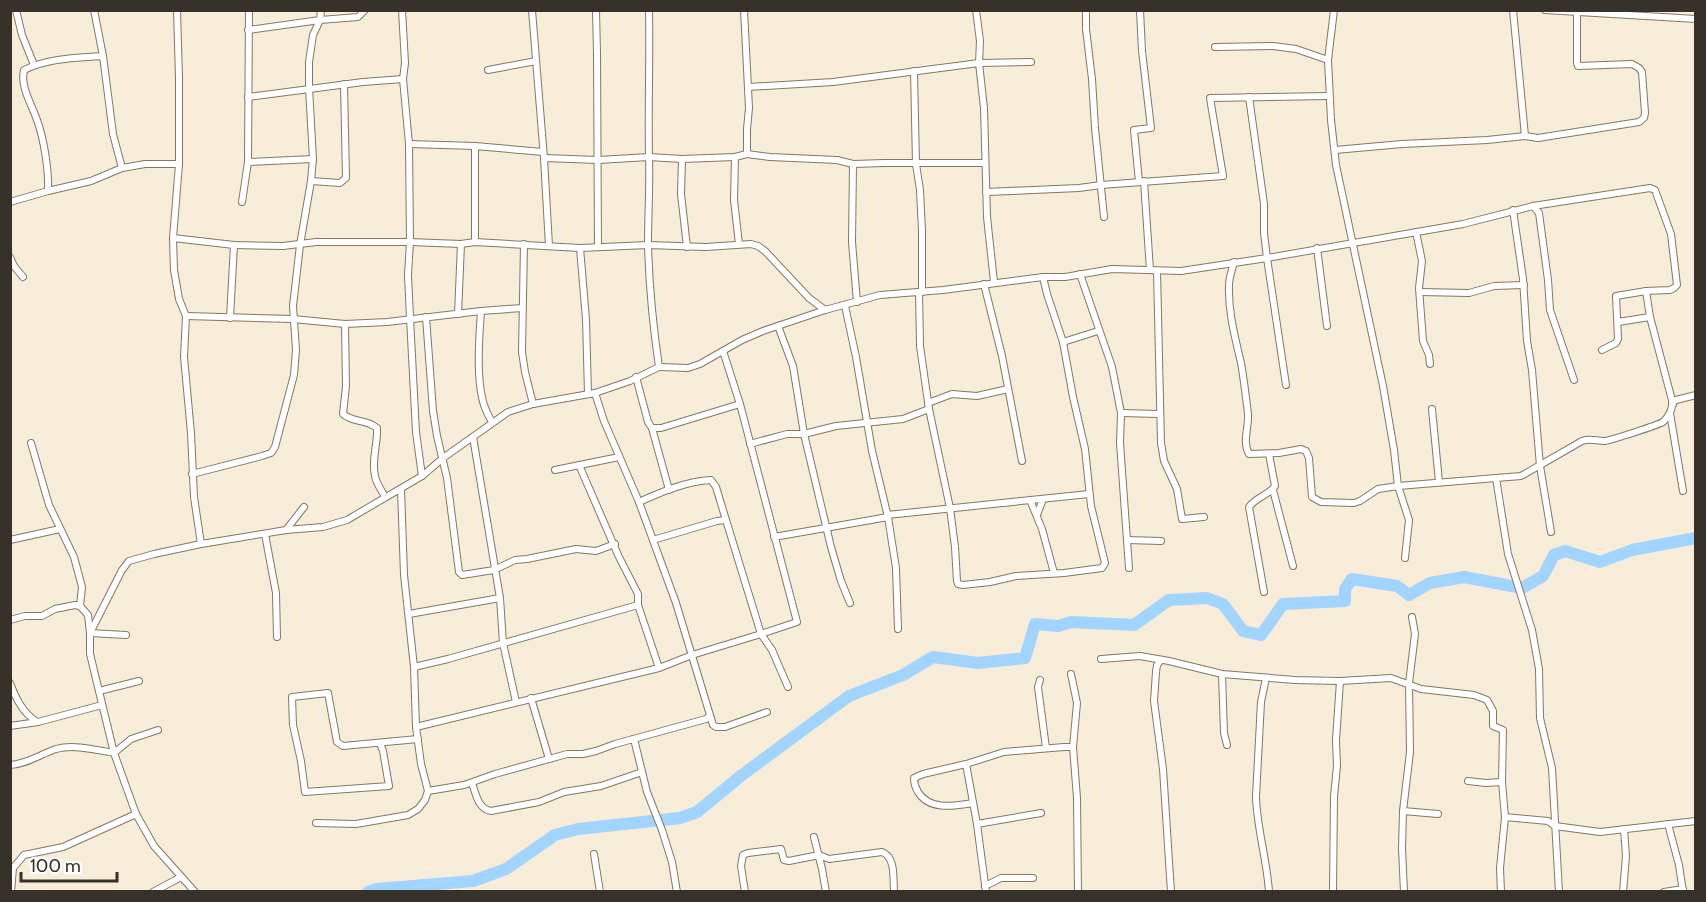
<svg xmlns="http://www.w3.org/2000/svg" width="1706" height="902" viewBox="0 0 1706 902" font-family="Cabin,sans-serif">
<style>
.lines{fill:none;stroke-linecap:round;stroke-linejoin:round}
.river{stroke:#a1d4fe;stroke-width:12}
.minor-casing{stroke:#827866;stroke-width:8}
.minor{stroke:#fff;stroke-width:6}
</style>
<rect width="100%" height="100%" fill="#f8edd8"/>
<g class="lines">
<polyline class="river" points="368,892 377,889 473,881 506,869 555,835 578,829 680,818 697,812 742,775 849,696 903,675 933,657 978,663 1025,658 1035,624 1058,626 1071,622 1134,625 1169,600 1207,598 1223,604 1243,631 1261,635 1283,604 1345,601 1345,589 1352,579 1397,586 1409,595 1430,583 1464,577 1522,588 1543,576 1554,555 1565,551 1600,562 1632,550 1696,538"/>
<g class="minor-casing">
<g id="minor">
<polyline points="16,10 22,35 34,65"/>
<polyline points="94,10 103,56 113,134 122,168"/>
<polyline points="177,10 179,78 179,164 173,238 174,270 179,299 186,316 184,357 191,433 194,497 201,544"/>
<polyline points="249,10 248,162 313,159"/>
<polyline points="402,10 405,63 403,79 409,144 410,242 408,275 410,318 416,432 422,476"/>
<polyline points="532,10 544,158 549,246"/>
<polyline points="596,10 597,53 598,247"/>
<polyline points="744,10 749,108 747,129 747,154"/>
<polyline points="976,10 980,41 979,63 984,108 987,217 994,282"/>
<polyline points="1086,10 1086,29 1092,79 1095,128 1104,217"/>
<polyline points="1334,10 1328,60 1331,120 1336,165 1383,386 1394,450 1398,486 1409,520 1405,558"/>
<polyline points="1513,10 1525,136"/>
<polyline points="1545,10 1696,19"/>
<polyline points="248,30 320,20 358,17 365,10"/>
<polyline points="1215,47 1273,46 1296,49 1328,60"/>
<polyline points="488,70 536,61"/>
<polyline points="914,71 916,164 920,190 922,231 922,292"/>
<polyline points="748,87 833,82 979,63 1031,62"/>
<polyline points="248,97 363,82 403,79"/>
<polyline points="1249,97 1264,204 1264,233 1267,258 1286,385"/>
<polyline points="409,144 475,146 543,152"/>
<polyline points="475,146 475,242"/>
<polyline points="1335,150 1402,144 1487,140 1525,136 1538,138 1639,122 1644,118 1645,113 1642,72 1639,68 1632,64 1578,66 1577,63 1577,12"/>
<polyline points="735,157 734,200 739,244"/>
<polyline points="544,158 598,160 649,157 682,159 735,157 747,154 770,157 837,160 853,164 884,163 985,163"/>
<polyline points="682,159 681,194 687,247"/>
<polyline points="853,164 852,242 857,302"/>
<polyline points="311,181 340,183 346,178 344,84"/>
<polyline points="1144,181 1150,270"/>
<polyline points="1139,182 1134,130 1151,128 1142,51 1140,10"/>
<path d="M48,191c1,-20 -4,-52 -11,-71 -5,-15 -17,-33 -13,-50 24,-12 53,-12 79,-14"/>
<polyline points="986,192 1079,188 1101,185 1223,176 1210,98 1329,96"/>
<polyline points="10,202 48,191 91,181 122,168 145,164 179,164"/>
<polyline points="242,202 248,162"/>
<polyline points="1533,206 1539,213 1548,280 1550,310 1574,380"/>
<polyline points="1513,210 1523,279 1527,341 1532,370 1540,466 1551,532"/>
<polyline points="1416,232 1422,261 1419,288 1423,341 1429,355 1430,364"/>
<polyline points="173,238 234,245 283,246 316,242 410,242 461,244 475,242 580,248 648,245 706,247 751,244 758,246 765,251 809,298 825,310"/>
<polyline points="524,244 522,352 525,372 533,404"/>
<polyline points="580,248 586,319 588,394"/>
<polyline points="1317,248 1327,326"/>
<polyline points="10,257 14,266 23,277"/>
<path d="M1234,262c-2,8 -5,16 -5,23 -1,27 6,52 12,78 3,17 5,34 7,51 1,13 -6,28 1,40l30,-1 22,-4 5,2 3,7 3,39 9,5 33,1 6,-2 18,-12 20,-3 123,-10 61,-35c8,-3 14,0 23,0 7,-1 53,-16 58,-19 6,-6 10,-13 9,-21l24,-6"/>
<polyline points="1157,271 1161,443 1164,461 1177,489 1182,519 1204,517"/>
<polyline points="1080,274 1112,367 1121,413 1120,443 1129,568"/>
<polyline points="984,284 1002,356 1022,461"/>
<polyline points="1646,291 1650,317 1673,404"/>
<polyline points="919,292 920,346 929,409 950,508 955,547 957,581 958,584 963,585 990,582 1016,576 1064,573 1102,568 1105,563 1091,506 1085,449 1073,397 1063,342 1047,294 1043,277"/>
<polyline points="1420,292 1469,293 1494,286 1524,285"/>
<polyline points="845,306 856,357 872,451 888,517 896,568 898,629"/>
<path d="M481,311c-2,27 -5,69 3,94 2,6 5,12 8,17"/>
<polyline points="458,314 461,244"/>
<polyline points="186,316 293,319 345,324 387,322 481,311 522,308"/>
<polyline points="426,317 433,411 437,436 447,478 459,572 462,575 494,570 515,560 527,559 576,549 596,551 615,544"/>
<polyline points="230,318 234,245"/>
<polyline points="1618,322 1650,317"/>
<path d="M345,324l1,62 -3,28c10,9 24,5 34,14 1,16 -6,32 -2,48 1,7 7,15 10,21"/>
<polyline points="778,326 793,366 804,434 831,547 841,581 850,603"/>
<polyline points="1063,342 1098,331"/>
<polyline points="659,367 688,368 700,364 742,340 763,331 825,310 880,295 943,290 1043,277 1065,277 1112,269 1181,271 1267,258 1463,224 1533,206 1650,188 1655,190 1671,234 1677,285 1674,288 1670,290 1646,291 1616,296 1618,339 1616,343 1602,350"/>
<polyline points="636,377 648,422 652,428 661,428 740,404"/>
<polyline points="595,393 604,421 639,502 676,603 713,725 716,727 725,727 767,712"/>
<polyline points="928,403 952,394 977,396 1008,389"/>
<polyline points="1432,409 1439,482"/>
<polyline points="1121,413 1159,414"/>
<polyline points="1670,413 1683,491"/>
<polyline points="652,428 669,490"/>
<polyline points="473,437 500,598 503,643 516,702"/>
<polyline points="31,443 49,505 74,557 82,587 80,606"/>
<polyline points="750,444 787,434 804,434 836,426 903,419 929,409"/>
<polyline points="579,465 619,557 638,594 638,605 659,668"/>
<polyline points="555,470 619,457"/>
<polyline points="192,474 262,456 271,453 275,447 294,375 296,350 293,306 300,245 311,181 313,159 309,88 309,62 313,35 320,20 321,10"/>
<polyline points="1496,478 1508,554 1532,630 1539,669 1540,718 1552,768 1559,892"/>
<polyline points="1273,490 1293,566"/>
<polyline points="1030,500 1042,529 1054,573"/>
<path d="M639,502c22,-10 48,-21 72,-22l5,7 10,33"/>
<polyline points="887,515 1089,494"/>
<polyline points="1037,515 1043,499"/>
<polyline points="286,530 304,507"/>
<polyline points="265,534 276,593 277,637"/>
<polyline points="774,537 888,517"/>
<polyline points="10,540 60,529"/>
<polyline points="653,540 717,521 726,520 761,634 797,622 740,404 723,351"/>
<polyline points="1127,540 1161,541"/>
<path d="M1264,592l-15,-85c7,-10 20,-12 26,-21l-6,-32"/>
<polyline points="409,614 500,598"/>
<polyline points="10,620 25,616 42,616 55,609 75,605 80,606 88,615 90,633 126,635"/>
<polyline points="1101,659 1140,656 1169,661 1222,674 1295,680 1340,681 1391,678 1421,689 1474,695 1487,700 1493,711 1493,726 1503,730 1502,782"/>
<polyline points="1161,660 1157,665 1156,672 1154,701 1163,769 1171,892"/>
<polyline points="414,667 448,659 638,605"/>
<polyline points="1071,674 1077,703 1073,747"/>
<polyline points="1222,674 1224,733 1227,745"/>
<path d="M1266,678l-5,24 -5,95c1,32 11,63 13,95"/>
<polyline points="1040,680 1038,687 1046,748"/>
<path d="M10,683c6,16 13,30 27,39"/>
<polyline points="99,691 139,681"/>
<polyline points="531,698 549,759"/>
<polyline points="10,726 38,722 102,705"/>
<polyline points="416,727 659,668 692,655 761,634 772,650 788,687"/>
<polyline points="634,739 647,792 662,830 672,862 677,892"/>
<polyline points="380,743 383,751 389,786 305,792 301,761 293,725 292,697 328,693 337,742 343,746 418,739"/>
<path d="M966,764l-43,10 -9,4c0,6 1,9 4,14 12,19 36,14 55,11"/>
<path d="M10,765c17,-1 31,-11 46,-16 18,-5 40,1 58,4l17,-14 27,-9"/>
<polyline points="1468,781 1486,783 1502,782 1505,817 1500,868 1501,892"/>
<path d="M472,783c4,11 6,26 19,28l48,-9 25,-10 37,-6 41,-14"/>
<polyline points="428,791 464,785 495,774 567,754 583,754 596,751 615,744 706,719 710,716"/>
<polyline points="1403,811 1438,814"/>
<polyline points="1505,817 1548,821 1555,826 1600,832 1696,821"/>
<polyline points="316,823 356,824 408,815 418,809 425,800 428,791 421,764 416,727 414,667 404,575 401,489"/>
<polyline points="977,824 1041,813"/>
<polyline points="1668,824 1679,865 1683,892"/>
<polyline points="814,837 822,869 826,892"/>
<polyline points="594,854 600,892"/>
<polyline points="985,886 1001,878 1033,878"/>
<polyline points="11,892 13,868 24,855 63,847 136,814"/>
<polyline points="153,892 181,877"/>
<path d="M195,892l-41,-46 -18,-32 -22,-61 -24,-99v-21l32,-63 7,-9 25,-7 47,-10 85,-14 37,-3 24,-7 75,-44 21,-18 65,-46 25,-8 62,-11 35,-12 29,-14c-6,-41 -10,-81 -11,-123 0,-29 2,-58 1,-87 -1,-49 1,-98 0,-147"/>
<path d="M745,892l-4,-26 2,-11 5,-2 33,-4 3,11 5,1 30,-6 10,4 53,-7c14,5 11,27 12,40"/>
<polyline points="986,892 977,824 966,764 1004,752 1064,747 1073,747 1077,798 1078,892"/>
<polyline points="1333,892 1334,796 1337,766 1336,740 1340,681"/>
<polyline points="1404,892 1402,848 1403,811 1410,752 1409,683 1415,634 1412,617"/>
<polyline points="1623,892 1626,856 1624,829"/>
<polyline points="1664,892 1683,889"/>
</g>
</g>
<use href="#minor" class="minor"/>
</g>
<rect width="1706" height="902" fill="none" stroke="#36322a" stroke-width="24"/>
<path d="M21 872v9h96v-9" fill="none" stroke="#36322a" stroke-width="3"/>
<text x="30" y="872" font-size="18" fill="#36322a" stroke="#ffffff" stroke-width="4.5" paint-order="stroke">100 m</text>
</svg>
